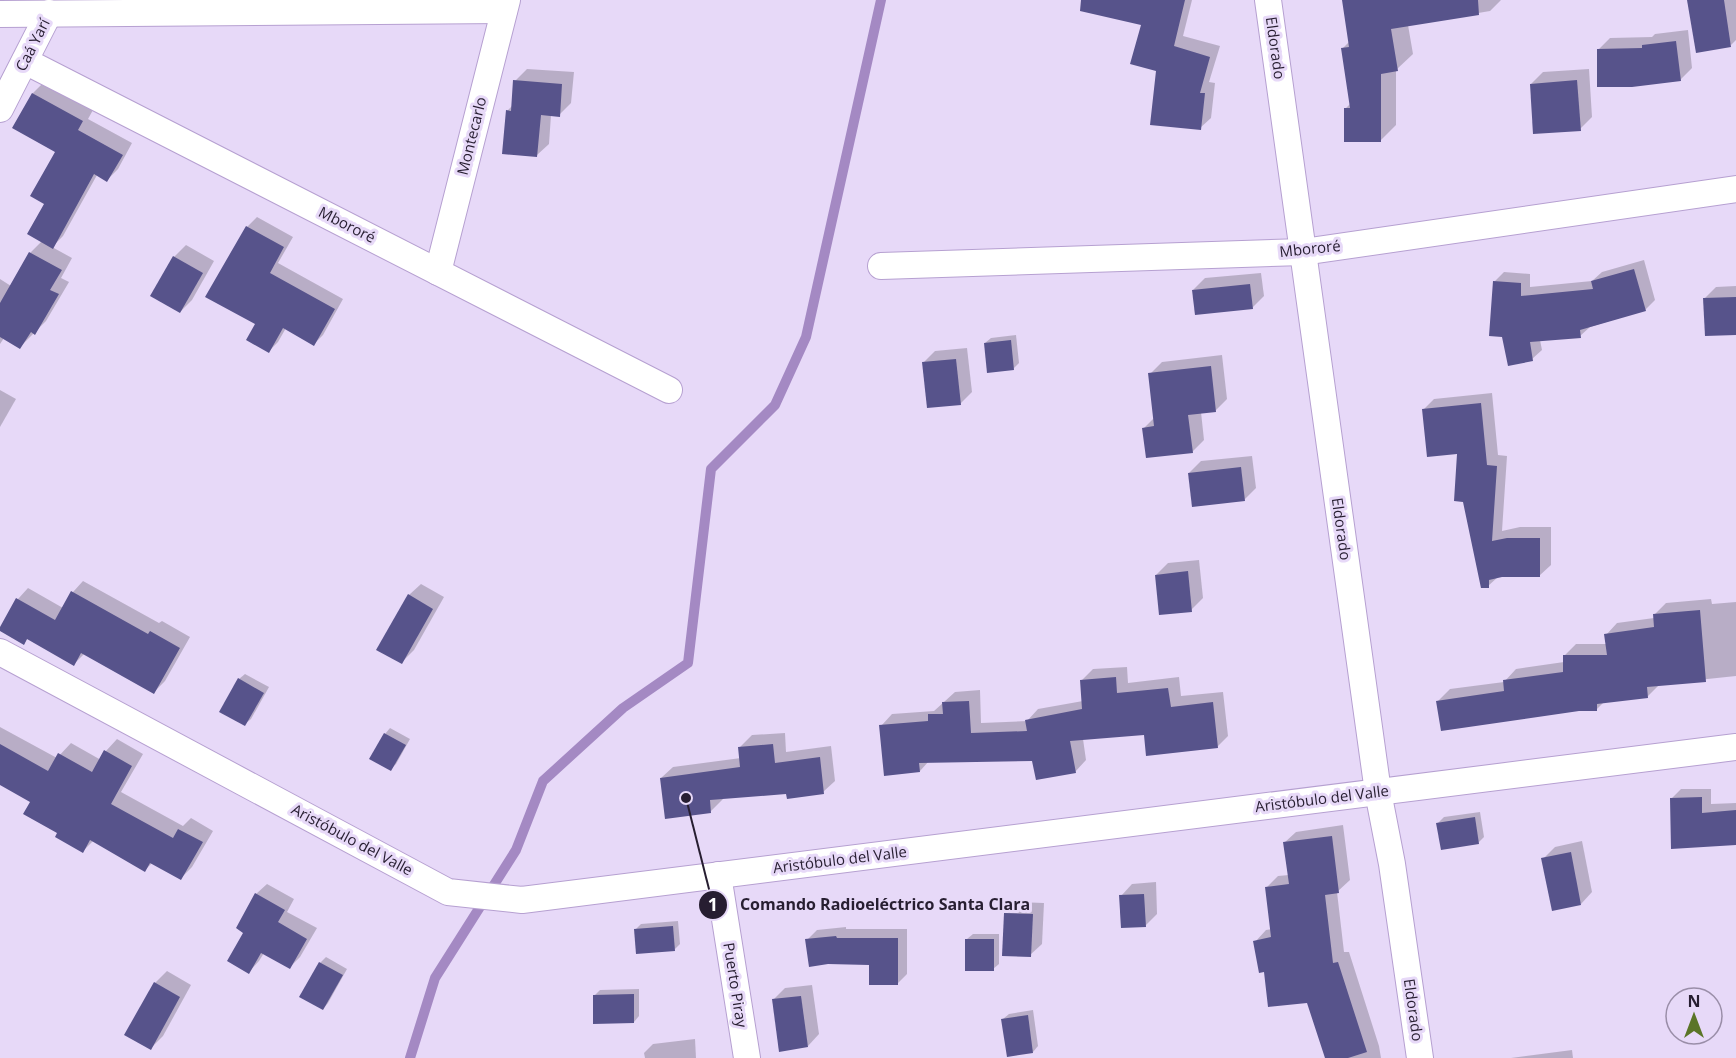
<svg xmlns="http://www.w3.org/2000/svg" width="1736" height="1058" viewBox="0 0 1736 1058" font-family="'Open Sans',sans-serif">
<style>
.shadow{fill:#0003}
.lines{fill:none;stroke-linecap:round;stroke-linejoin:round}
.stream{stroke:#a489c3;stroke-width:10}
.building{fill:#57538b}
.street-casing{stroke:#b6a0d1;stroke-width:28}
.street{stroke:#fff;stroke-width:26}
.labels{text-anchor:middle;stroke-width:6;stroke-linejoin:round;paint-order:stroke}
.street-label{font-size:15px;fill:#271e31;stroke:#e7d9f8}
.leader{fill:none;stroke:#271e31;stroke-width:2}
.callout-dot{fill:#271e31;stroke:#e7d9f8;stroke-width:2}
.mark-label{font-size:18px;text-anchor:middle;font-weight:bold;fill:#fff}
.callout-label{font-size:16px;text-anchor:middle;font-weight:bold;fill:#271e31;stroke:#e7d9f8;stroke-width:6;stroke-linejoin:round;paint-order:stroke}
</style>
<rect width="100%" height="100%" fill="#e7d9f8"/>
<g class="shadow">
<polygon points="1120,0 1192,0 1183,36 1220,46 1209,82 1215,83 1211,118 1200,128 1157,70 1143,24"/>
<polygon points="1343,0 1501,0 1490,11 1408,25 1413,54 1396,70 1396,125 1380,141 1345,109 1351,103 1342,49 1350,41"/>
<polygon points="1688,0 1736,0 1736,40 1731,45"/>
<polygon points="1688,30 1692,68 1680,80 1598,50 1610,38 1652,37 1655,34"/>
<polygon points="527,69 574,72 571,103 559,115 551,115 549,144 537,155 507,111 513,105 515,81"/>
<polygon points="1589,69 1592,117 1580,129 1531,84 1543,72"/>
<polygon points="44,82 93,110 88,119 132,143 118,169 107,180 97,175 63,236 52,247 72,258 61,278 69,282 46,321 20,347 4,338 0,344 0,279 11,286 30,253 42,241 46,203 57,152 14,128 33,93"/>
<polygon points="257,217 293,237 278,263 343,299 323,335 314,344 286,328 278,342 269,351 257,324 247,227"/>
<polygon points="186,245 214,261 192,300 180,312 174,257"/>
<polygon points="1644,260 1655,300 1645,310 1590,327 1580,336 1540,340 1542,350 1532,359 1494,282 1504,272 1530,274 1530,287 1592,281 1602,272"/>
<polygon points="1261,273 1264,296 1252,308 1193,290 1205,278"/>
<polygon points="1736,286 1736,333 1704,299 1716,287"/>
<polygon points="1016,335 1019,363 1013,369 985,343 991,338"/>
<polygon points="967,348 972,392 960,404 923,363 935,351"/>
<polygon points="1222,355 1227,399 1215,411 1201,412 1204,440 1192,452 1144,428 1155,417 1150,374 1162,362"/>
<polygon points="0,390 16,399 0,427"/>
<polygon points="1492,393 1498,455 1507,456 1502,531 1520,527 1551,527 1551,565 1539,576 1498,577 1488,586 1458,453 1423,410 1434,399"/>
<polygon points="1252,456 1256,488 1244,500 1189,473 1201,461"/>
<polygon points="1199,560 1203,598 1191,610 1156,575 1168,563"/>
<polygon points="83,581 159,623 162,621 190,637 165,681 154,692 85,653 74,664 28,638 24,643 0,629 18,599 28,588 63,608 73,592"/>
<polygon points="421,584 444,597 414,650 402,662 409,595"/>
<polygon points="1711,599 1712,604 1736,602 1736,676 1660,684 1647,697 1604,702 1596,710 1438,701 1450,689 1504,682 1516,669 1564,662 1564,656 1576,644 1607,644 1606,635 1617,623 1654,618 1654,615 1666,603"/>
<polygon points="1127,667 1128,683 1179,677 1181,696 1223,692 1228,736 1217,747 1145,734 1083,739 1086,760 1075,772 1034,759 929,761 920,771 881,726 892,714 934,711 955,692 980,690 981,723 1027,721 1038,709 1083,701 1082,680 1093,669"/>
<polygon points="245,674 269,687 251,719 245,724 239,679"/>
<polygon points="0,727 57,758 71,743 101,760 106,751 117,739 143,754 121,792 183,826 191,818 213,831 192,867 181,878 152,863 145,870 94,840 83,851 59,833 32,801 0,783"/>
<polygon points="390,728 410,739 396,764 391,769 385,734"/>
<polygon points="785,733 786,752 831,746 835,781 823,792 788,792 722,797 723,799 711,811 661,778 673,767 741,758 740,747 752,735"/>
<polygon points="1681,789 1711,789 1711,804 1736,803 1736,844 1672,798"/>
<polygon points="1480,812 1484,837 1478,843 1438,823 1444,817"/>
<polygon points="1343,825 1350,880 1337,892 1344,952 1349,952 1379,1046 1381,1058 1326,1058 1309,1001 1266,970 1255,942 1266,930 1272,929 1266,888 1278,876 1289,875 1284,843 1296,832"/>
<polygon points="1582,841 1592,892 1581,904 1543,859 1555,847"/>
<polygon points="1156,882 1157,914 1145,926 1121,896 1132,884"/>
<polygon points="267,884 294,899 287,912 317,928 300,957 290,967 264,953 259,961 249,972 246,932 256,894"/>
<polygon points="1017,902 1044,903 1042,944 1030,955 1005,914"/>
<polygon points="678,921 680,944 674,950 636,929 641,924"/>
<polygon points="846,927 846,929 907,929 907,974 897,984 870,964 807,940 817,930"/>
<polygon points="973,934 999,934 999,964 993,969 967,939"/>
<polygon points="326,957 347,969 328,1003 323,1009 320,963"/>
<polygon points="167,971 191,985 163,1036 151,1048 155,983"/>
<polygon points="812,985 819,1034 808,1046 773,1000 785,988"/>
<polygon points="639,989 639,1016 634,1022 594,996 600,990"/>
<polygon points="1033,1010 1038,1046 1033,1052 1003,1019 1009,1014"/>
<polygon points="695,1039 696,1058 645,1058 644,1053 653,1044"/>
<polygon points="1572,1050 1573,1058 1511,1058"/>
</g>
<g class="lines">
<polyline class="stream" points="410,1058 435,978 516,850 543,781 623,708 688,663 711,469 775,405 806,337 881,0"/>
</g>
<g class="building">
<polygon points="1081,0 1185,0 1174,46 1210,57 1200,93 1205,93 1201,130 1150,125 1156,71 1130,64 1141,25 1080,11"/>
<polygon points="1342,0 1478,0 1479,15 1391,29 1398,71 1381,74 1381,142 1344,142 1344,108 1350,108 1341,48 1349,47"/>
<polygon points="1687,0 1724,0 1731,47 1696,53"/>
<polygon points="1676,41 1681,81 1632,87 1597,87 1597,49 1642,48 1642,45"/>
<polygon points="513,80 562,84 560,117 541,115 537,157 502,154 506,110 511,111"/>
<polygon points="1577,80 1581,131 1533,134 1530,84"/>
<polygon points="32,93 83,121 78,130 123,155 107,182 94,174 53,249 27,234 44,204 30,196 55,152 12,128"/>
<polygon points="246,226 284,247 270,273 335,309 314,346 283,328 269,353 246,340 255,324 205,297"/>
<polygon points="29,252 62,270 50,290 59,294 35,335 31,332 20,349 0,337 0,303"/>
<polygon points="173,256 203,273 180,313 150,296"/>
<polygon points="1634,269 1646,311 1580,330 1581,338 1530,342 1533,361 1508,366 1502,337 1489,336 1493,281 1521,283 1521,296 1593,289 1591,281"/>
<polygon points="1250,284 1253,309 1195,315 1192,290"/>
<polygon points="1736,297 1736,335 1705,336 1703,298"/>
<polygon points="1011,340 1014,370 987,373 984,343"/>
<polygon points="956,359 961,405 927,408 922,362"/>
<polygon points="1211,366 1216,412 1188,415 1193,453 1146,458 1142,428 1154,426 1148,373"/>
<polygon points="1481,403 1487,465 1497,466 1492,541 1507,538 1540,538 1540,577 1502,577 1489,580 1489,588 1481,588 1463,502 1454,501 1457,454 1427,457 1422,409"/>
<polygon points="1241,467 1245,501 1192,507 1188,473"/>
<polygon points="1188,571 1192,612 1159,615 1155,575"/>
<polygon points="71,591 148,634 150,631 180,648 154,694 81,653 74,666 27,639 24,645 0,631 0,627 16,598 55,620"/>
<polygon points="408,594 433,609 402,664 376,650"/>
<polygon points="1700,610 1706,682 1647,687 1648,698 1597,704 1597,711 1579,711 1441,731 1436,701 1504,691 1503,680 1563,672 1563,655 1607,655 1604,634 1654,627 1653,614"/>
<polygon points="1116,677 1117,693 1168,688 1171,707 1213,702 1218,748 1146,756 1144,735 1070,741 1076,773 1036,780 1032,761 919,763 920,772 884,776 879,725 928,721 928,714 943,714 942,702 969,701 971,733 1027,731 1025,720 1082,709 1080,680"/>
<polygon points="238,678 264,693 245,726 219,712"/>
<polygon points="384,733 406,745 391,771 369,759"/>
<polygon points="0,744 48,771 58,753 92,772 104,750 132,766 111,804 173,838 178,829 203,842 181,880 150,863 145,872 90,840 83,853 55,837 57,833 23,814 30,802 0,785"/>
<polygon points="773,744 775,763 820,757 824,794 787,799 786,794 710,800 711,813 665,819 660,778 740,767 738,747"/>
<polygon points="1702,797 1702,813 1736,810 1736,845 1671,849 1670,798"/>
<polygon points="1475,817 1479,844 1441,850 1436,823"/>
<polygon points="1332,836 1339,893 1325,895 1333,963 1338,962 1367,1052 1348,1058 1325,1058 1307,1003 1268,1007 1264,972 1259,973 1253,941 1271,937 1265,887 1289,884 1283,842"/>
<polygon points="1571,852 1581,905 1552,911 1541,858"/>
<polygon points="255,893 285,910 278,922 307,939 290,969 261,953 249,974 227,961 243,933 236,928"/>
<polygon points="1144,894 1146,927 1121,928 1119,895"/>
<polygon points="1004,913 1033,914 1031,957 1002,956"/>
<polygon points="673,926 675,951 636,954 634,929"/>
<polygon points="836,936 837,938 898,938 898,985 869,985 869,965 828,964 809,967 805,939"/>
<rect x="965" y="939" width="29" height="32"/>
<polygon points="319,962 343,975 323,1010 299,997"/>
<polygon points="154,982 180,997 151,1050 124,1035"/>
<polygon points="634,994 634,1023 593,1024 593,995"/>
<polygon points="801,996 808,1047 779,1052 772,999"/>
<polygon points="1028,1015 1033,1053 1007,1057 1001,1019"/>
</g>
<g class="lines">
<g class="street-casing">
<g id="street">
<polyline points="1268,0 1378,792 1392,864 1420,1058"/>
<polyline points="0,14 504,10"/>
<polyline points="25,61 669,390"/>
<polyline points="0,109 49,13"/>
<polyline points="881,266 1303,252 1736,189"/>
<polyline points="438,272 507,0"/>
<polyline points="0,652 448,892 522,900 1736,747"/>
<polyline points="718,875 747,1058"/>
</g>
</g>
<use href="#street" class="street"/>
</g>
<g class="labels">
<g class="street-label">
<text transform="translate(33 45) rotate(-63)" y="5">Caá Yarí</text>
<text transform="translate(1275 48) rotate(82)" y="5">Eldorado</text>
<text transform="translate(472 136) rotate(-76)" y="5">Montecarlo</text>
<text transform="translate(347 225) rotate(27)" y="5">Mbororé</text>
<text transform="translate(1310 249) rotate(-6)" y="5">Mbororé</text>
<text transform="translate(1341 529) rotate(82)" y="5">Eldorado</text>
<text transform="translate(1322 799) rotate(-7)" y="5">Aristóbulo del Valle</text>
<text transform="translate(352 840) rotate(28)" y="5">Aristóbulo del Valle</text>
<text transform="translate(840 860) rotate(-7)" y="5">Aristóbulo del Valle</text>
<text transform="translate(735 985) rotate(81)" y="5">Puerto Piray</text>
<text transform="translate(1413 1010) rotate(82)" y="5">Eldorado</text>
</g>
</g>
<path class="leader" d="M686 798L713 905"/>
<g class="callout-dot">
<circle cx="686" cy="798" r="6"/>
<circle cx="713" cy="905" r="15"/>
</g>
<g class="mark-label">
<text x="713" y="911">1</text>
</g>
<g class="callout-label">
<text x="885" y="910">Comando Radioeléctrico Santa Clara</text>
</g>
<g transform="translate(1694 1016)"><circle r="28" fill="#e7d9f8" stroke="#9a8ea8" stroke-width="1.5"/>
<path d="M0-4.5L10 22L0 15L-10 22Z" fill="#5b7527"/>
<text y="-9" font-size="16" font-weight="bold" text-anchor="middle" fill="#271e31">N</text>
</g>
</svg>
